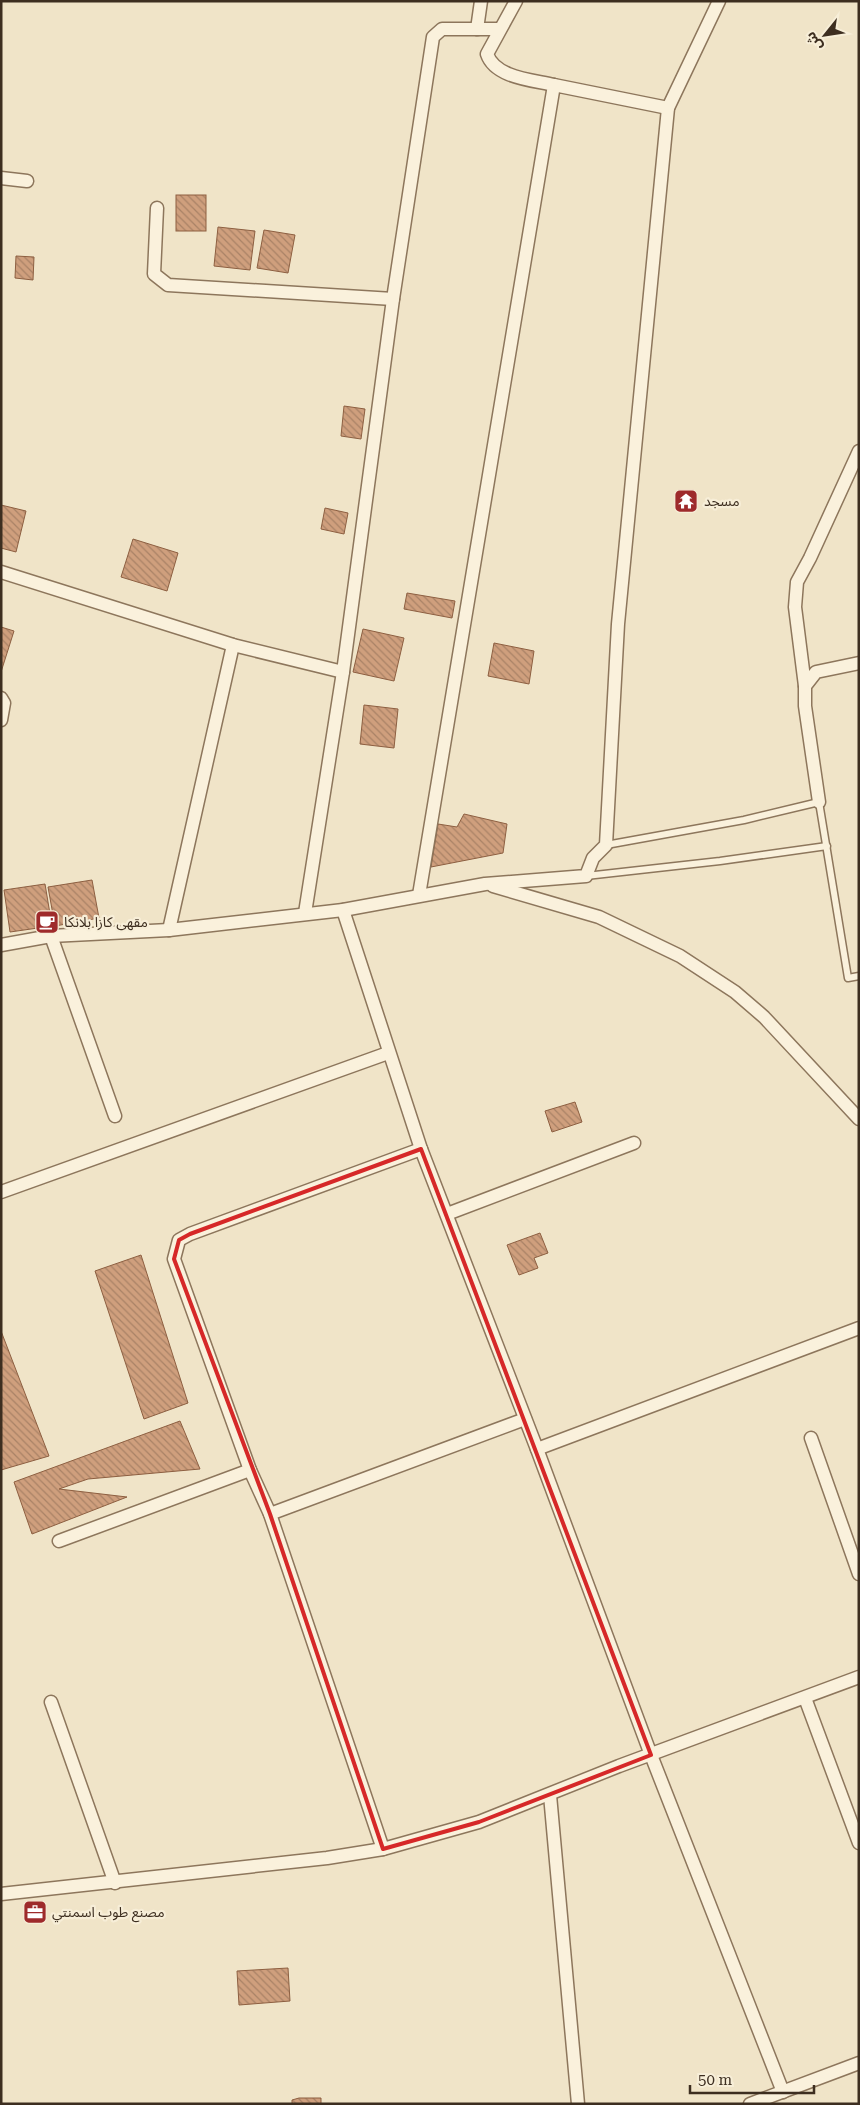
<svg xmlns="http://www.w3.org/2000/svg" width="860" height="2105" viewBox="0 0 860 2105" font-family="'Roboto Serif','Noto Sans Arabic',serif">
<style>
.building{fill:url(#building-back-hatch);stroke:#8d5f41}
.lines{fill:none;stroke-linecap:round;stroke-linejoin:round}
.lane-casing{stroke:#8d765c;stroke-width:9}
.street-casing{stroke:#8d765c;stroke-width:15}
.lane{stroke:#faf1dc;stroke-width:6}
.street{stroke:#faf1dc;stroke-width:12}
.marked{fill:none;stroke:#d62828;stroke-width:4;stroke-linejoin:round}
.labels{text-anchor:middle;stroke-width:4.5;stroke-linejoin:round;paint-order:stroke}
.poi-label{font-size:14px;fill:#3d2e20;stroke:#f7eed8;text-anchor:start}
</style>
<defs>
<pattern id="building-back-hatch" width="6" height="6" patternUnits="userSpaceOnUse" patternTransform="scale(1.25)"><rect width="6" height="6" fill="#cf9f7d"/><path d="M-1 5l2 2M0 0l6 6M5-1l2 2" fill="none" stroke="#a98266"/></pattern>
</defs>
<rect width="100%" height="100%" fill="#f0e4c8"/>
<g class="building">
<rect x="176" y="195" width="30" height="36"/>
<polygon points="218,227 255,231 250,270 214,266"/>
<polygon points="264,230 295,235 288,273 257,268"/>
<polygon points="16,256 34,257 33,280 15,278"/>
<polygon points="344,406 365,409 361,439 341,436"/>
<polygon points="1,505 26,511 16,552 1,548"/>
<polygon points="325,508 348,513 344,534 321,529"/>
<polygon points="133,539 178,553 167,591 121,577"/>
<polygon points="407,593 455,601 452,618 404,609"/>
<polygon points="1,627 14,631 1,672"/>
<polygon points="363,629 404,638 394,681 353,672"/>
<polygon points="494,643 534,651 529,684 488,676"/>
<polygon points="364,705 398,709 394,748 360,744"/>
<polygon points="464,814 507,824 503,853 431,867 438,824 457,827"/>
<polygon points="92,880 99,918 55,926 48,887"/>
<polygon points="45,884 52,926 10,932 4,890"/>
<polygon points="575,1102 582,1122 552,1132 545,1111"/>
<polygon points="540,1233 548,1253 534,1258 538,1268 519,1275 507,1245"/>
<polygon points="141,1255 188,1403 144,1419 95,1271"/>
<polygon points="1,1331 49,1456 1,1470"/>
<polygon points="180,1421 200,1469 88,1479 59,1489 127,1497 32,1534 14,1482"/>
<polygon points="288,1968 290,2001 239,2005 237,1971"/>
<polygon points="299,2098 321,2098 321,2104 292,2104 292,2100"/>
</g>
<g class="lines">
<g class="lane-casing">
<g id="lane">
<polyline points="606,845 744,820 819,802 848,978 859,976"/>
<polyline points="586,876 720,861 827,846"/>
</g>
</g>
<g class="street-casing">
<g id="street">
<path d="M516,1l-29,53c8,24 46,26 67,31"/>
<polyline points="477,29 481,1"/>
<polyline points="1,178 27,181"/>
<polyline points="157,208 154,274 168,285 393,299"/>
<polyline points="1,572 233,645 343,672"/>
<polyline points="805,686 795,607 797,582 810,558 859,451"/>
<polyline points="1,698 4,703 1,720"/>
<polyline points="819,802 805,706 805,686 816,672 859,663"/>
<polyline points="493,886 599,917 680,956 735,992 764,1017 859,1119"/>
<polyline points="419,895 554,85 668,108"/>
<polyline points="343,910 421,1149 537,1449 651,1755 783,2092"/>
<polyline points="305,913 343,672 393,299 433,37 442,29 500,29"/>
<polyline points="169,930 233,645"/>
<polyline points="51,936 115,1116"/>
<polyline points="1,945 51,936 169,930 343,910 485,884 586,876 593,858 606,845 618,624 668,108 719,1"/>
<polyline points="1,1192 388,1053"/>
<polyline points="447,1214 634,1143"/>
<polyline points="811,1438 859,1574"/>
<polyline points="537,1449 859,1328"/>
<polyline points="270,1514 525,1419"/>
<polyline points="59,1541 250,1470"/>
<polyline points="805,1698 859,1843"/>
<polyline points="51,1702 115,1883"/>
<polyline points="550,1795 578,2104"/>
<polyline points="383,1849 270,1514 250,1470 174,1259 179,1240 190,1234 421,1149"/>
<polyline points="1,1894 327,1858 383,1849 479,1822 619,1766 859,1677"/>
<polyline points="750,2104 859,2063"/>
</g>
</g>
<use href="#lane" class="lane"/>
<use href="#street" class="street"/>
</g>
<path class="marked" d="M421,1149l230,606 -172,67 -96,27 -113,-335 -96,-255 5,-19 11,-6z"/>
<defs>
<g id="temple-square" transform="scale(1.25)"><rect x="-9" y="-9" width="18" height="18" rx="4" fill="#9e2a2b" stroke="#f7eed8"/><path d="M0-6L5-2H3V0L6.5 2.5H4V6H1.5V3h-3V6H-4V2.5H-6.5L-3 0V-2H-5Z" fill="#fff"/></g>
<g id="cafe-square" transform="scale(1.25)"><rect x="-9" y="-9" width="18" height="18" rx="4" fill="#9e2a2b" stroke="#f7eed8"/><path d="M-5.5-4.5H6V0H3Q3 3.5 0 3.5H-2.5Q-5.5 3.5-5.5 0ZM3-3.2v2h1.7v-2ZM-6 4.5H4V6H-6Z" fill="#fff"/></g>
<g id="office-square" transform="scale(1.25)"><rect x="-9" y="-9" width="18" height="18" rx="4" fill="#9e2a2b" stroke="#f7eed8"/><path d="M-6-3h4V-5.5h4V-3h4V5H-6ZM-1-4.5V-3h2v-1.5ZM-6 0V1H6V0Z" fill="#fff"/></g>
</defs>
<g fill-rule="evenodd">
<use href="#temple-square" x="686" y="501"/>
<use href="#cafe-square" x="47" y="922"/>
<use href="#office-square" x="35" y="1912"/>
</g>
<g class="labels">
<g class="poi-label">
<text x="704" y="506">مسجد</text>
<text x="64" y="927">مقهى كازا بلانكا</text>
<text x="52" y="1917">مصنع طوب اسمنتي</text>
</g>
</g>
<rect width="860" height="2105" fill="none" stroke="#3d2e20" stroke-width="5"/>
<g transform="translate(825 35) rotate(240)" stroke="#f7eed8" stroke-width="4" paint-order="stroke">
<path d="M0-4L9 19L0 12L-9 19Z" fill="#3d2e20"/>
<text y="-8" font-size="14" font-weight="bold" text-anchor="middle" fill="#3d2e20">ش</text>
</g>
<path d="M690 2085v8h124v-8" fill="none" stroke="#3d2e20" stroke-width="2.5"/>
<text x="698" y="2085" font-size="15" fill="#3d2e20" stroke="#f7eed8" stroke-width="4" paint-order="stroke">50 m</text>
</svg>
